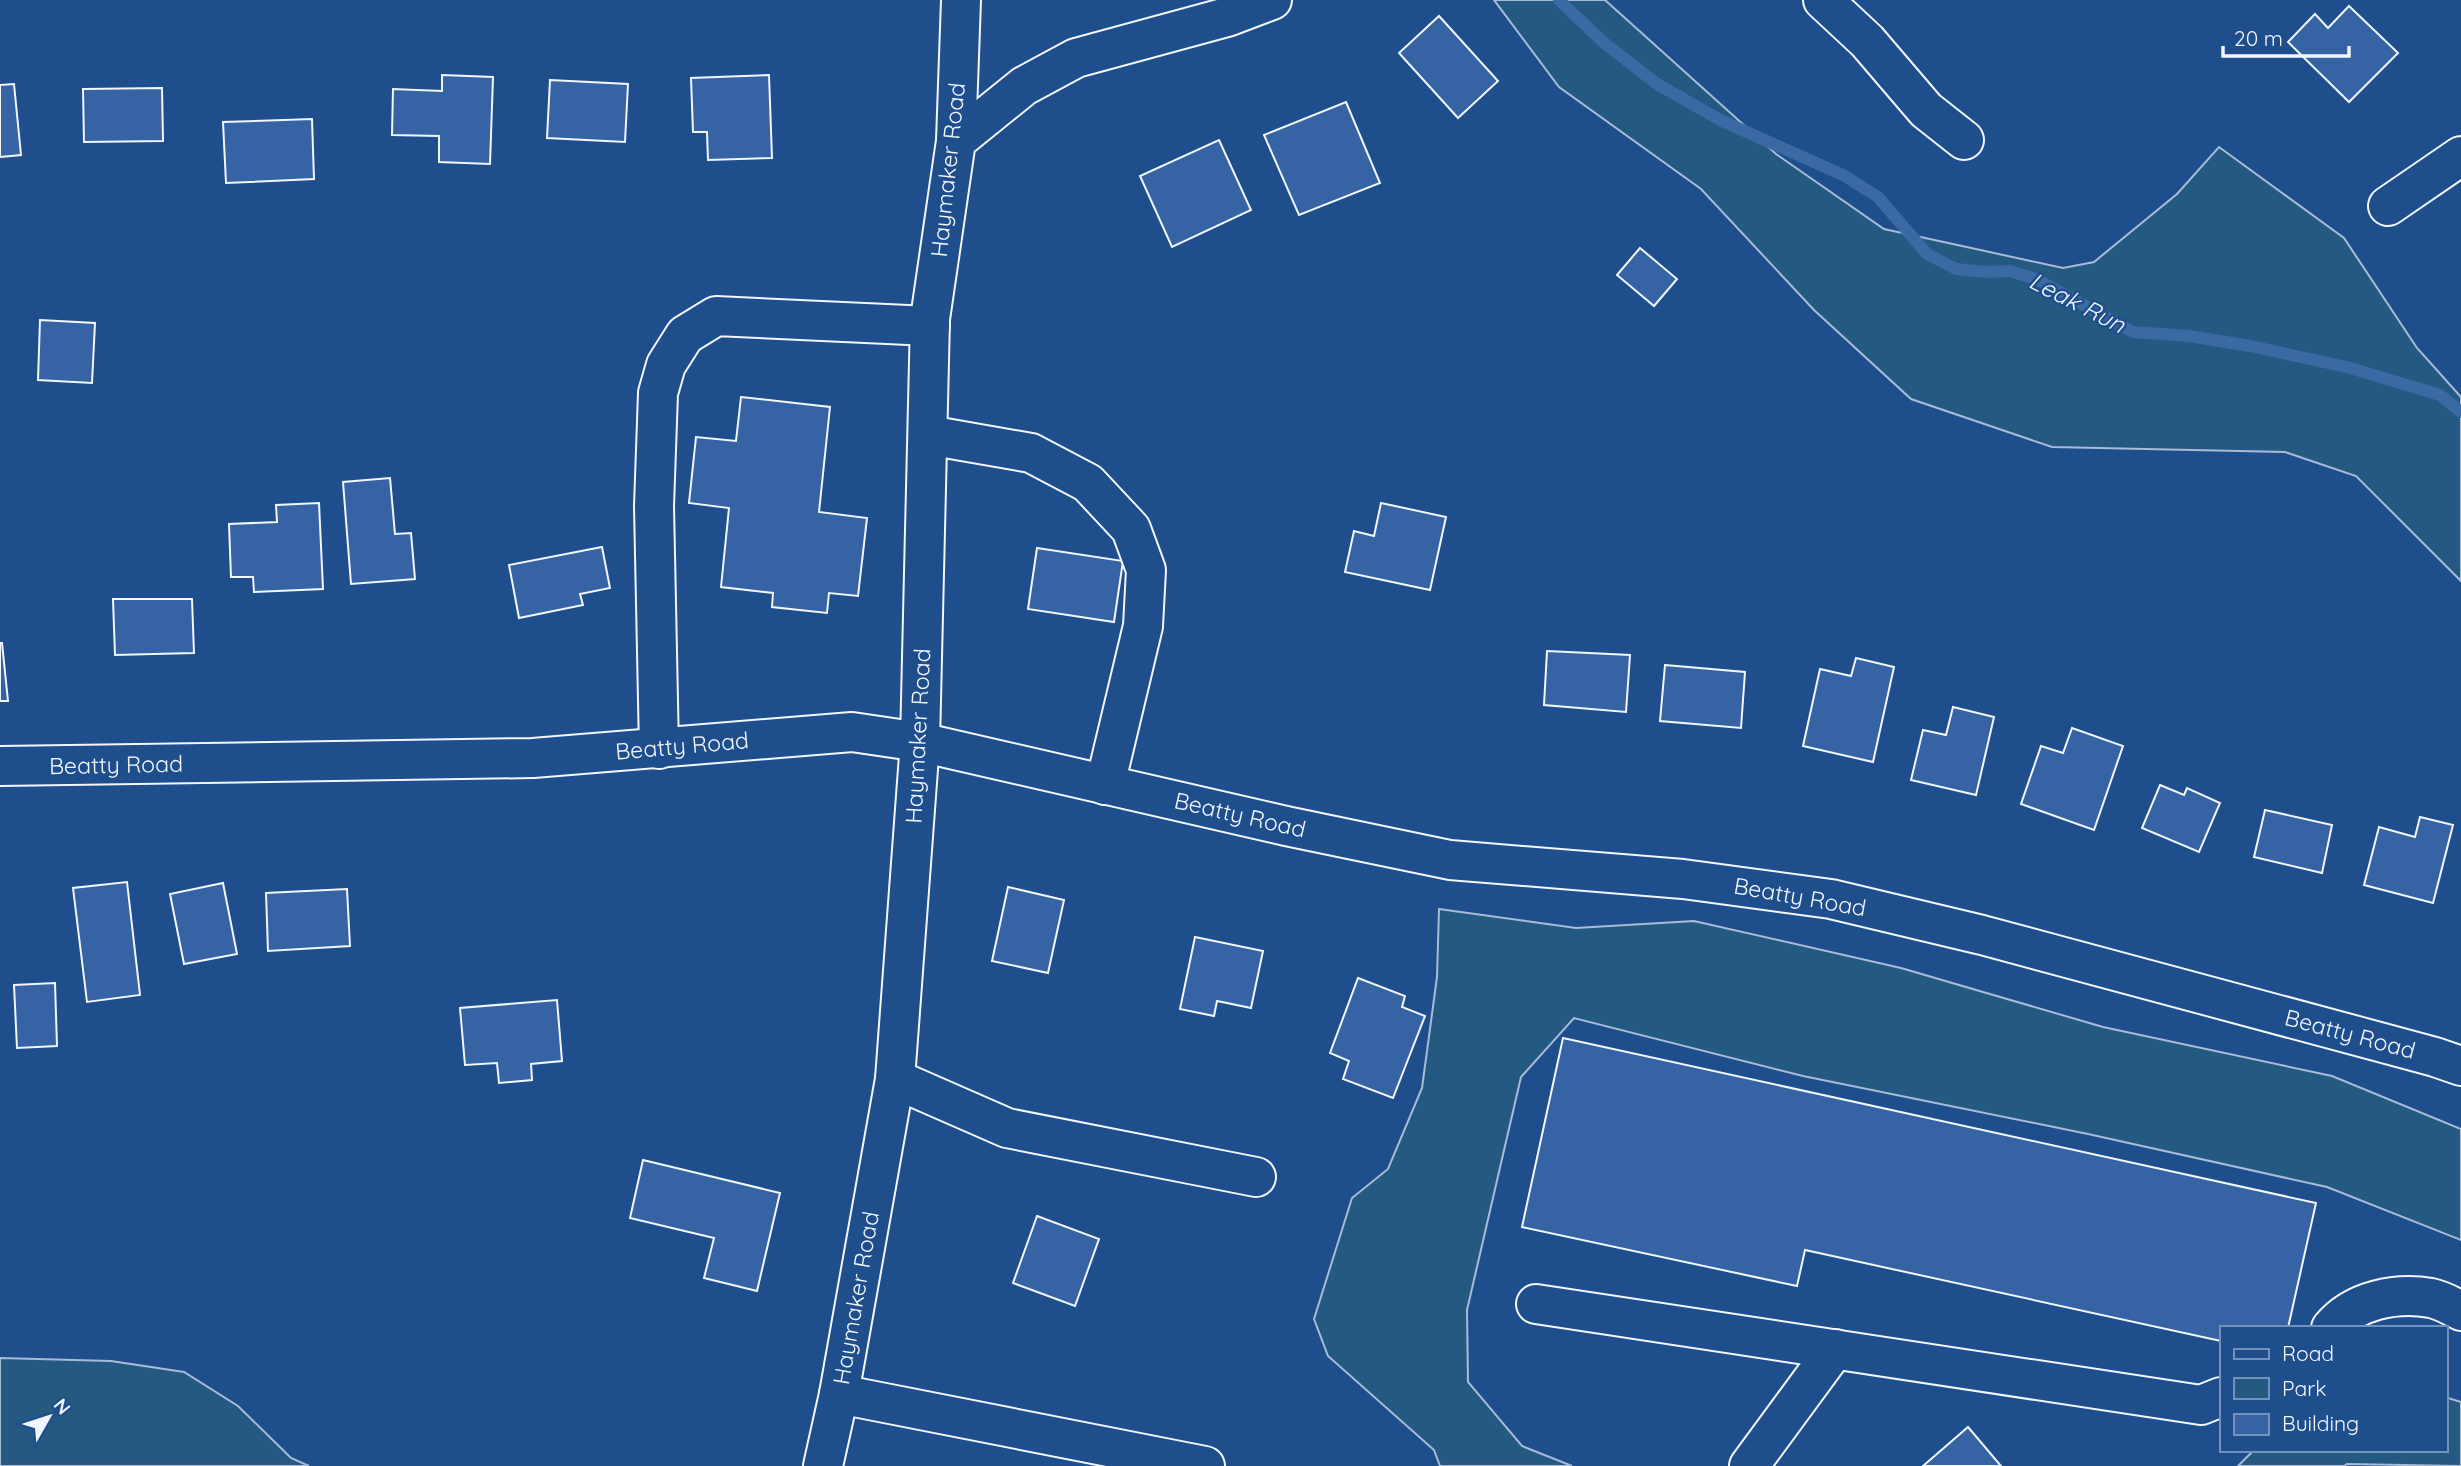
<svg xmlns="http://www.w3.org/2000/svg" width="2461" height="1466" viewBox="0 0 2461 1466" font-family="Quicksand,sans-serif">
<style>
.green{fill:#245a82;stroke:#a8bbd7;stroke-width:2}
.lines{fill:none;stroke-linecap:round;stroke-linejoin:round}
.stream{stroke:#3b69a3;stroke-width:12}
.building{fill:#3563a3;stroke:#f2f6ff;stroke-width:2}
.minor-casing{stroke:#f2f6ff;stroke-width:42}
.major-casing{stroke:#f2f6ff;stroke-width:42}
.minor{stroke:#1f4e8c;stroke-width:38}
.major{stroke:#1f4e8c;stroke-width:38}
.labels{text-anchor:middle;stroke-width:5;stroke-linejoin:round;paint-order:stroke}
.street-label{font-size:23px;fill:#f2f6ff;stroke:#1f4e8c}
.water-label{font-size:24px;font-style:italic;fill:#f2f6ff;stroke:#1f4e8c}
</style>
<rect width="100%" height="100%" fill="#1f4e8c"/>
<g class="green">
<polygon points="1494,0 1605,0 1776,154 1884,229 2063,268 2094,262 2177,194 2219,147 2344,238 2417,348 2461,397 2461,581 2356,476 2285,452 2052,447 1911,399 1814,310 1701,189 1559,87"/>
<polygon points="1439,909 1576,928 1694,921 1901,968 2103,1027 2332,1076 2461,1129 2461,1240 2327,1187 2088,1134 1803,1076 1574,1018 1521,1077 1467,1310 1468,1382 1522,1446 1572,1466 1440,1466 1434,1450 1328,1356 1314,1319 1352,1198 1388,1169 1422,1088 1437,977"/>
<polygon points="0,1358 111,1361 184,1372 238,1406 291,1458 309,1466 0,1466"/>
<polygon points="2445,1397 2461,1402 2461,1466 2347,1464 2344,1466 2238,1466 2254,1450 2445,1450"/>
</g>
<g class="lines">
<polyline class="stream" points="1559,0 1603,42 1657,84 1722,121 1843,175 1878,197 1927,254 1956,269 1986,272 2010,271 2036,279 2133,332 2189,336 2250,346 2347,367 2440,395 2461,412"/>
</g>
<g class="building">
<polygon points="2349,6 2398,53 2349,102 2288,42 2315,14 2328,28"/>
<polygon points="1439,16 1498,81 1458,118 1399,53"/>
<polygon points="442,75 493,77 490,164 439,162 439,136 392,135 393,89 442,91"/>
<polygon points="769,75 772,158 708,160 707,132 693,132 691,78"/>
<polygon points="550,80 628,84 625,142 547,138"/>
<polygon points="14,84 21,155 0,157 0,85"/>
<polygon points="162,88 163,141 84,142 83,89"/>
<polygon points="1346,102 1380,183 1299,215 1264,135"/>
<polygon points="312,119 314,179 226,183 223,122"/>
<polygon points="1219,140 1251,210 1172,247 1140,176"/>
<polygon points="1640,248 1677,279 1654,306 1617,275"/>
<polygon points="40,320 95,323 92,383 38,380"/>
<polygon points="741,397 830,407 819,512 867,518 858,596 829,593 827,613 772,607 773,593 721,587 729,508 689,503 696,437 736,441"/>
<polygon points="390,478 395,534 411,533 415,579 351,584 343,482"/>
<polygon points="319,503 323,589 254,592 253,577 231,577 229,524 277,522 276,505"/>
<polygon points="1381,503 1446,517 1430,590 1345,572 1354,531 1374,536"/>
<polygon points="602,547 610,588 580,594 583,605 519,618 509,565"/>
<polygon points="1037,548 1123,561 1114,622 1028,609"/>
<polygon points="113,599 192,599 194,653 115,655"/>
<polygon points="0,643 2,643 8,701 0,701"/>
<polygon points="1547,651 1630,655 1626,712 1544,705"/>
<polygon points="1856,658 1894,667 1873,762 1803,746 1820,669 1851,676"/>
<polygon points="1665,665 1745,672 1741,728 1660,721"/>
<polygon points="1953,707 1994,717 1976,795 1911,780 1923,730 1946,735"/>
<polygon points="2072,728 2123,746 2094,830 2021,804 2041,746 2063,753"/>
<polygon points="2160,785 2184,795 2187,788 2220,803 2199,852 2142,828"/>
<polygon points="2265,810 2332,825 2322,873 2254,857"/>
<polygon points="2420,817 2453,825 2433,903 2364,885 2379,827 2415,837"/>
<polygon points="127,882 140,995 87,1002 73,888"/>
<polygon points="223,883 237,954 184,964 170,894"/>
<polygon points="1008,887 1064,900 1048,973 992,961"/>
<polygon points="347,889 350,946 268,951 266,893"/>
<polygon points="1195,937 1263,951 1251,1008 1217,1001 1214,1016 1180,1009"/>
<polygon points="1358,978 1405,996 1402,1007 1425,1016 1393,1098 1343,1079 1349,1061 1330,1053"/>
<polygon points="55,983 57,1046 17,1048 14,985"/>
<polygon points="557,1000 562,1061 531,1064 532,1080 499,1083 497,1063 465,1065 460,1008"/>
<polygon points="1563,1038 2316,1203 2288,1328 2221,1328 2221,1341 1805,1250 1797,1286 1522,1227"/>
<polygon points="643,1160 780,1193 757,1291 704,1278 714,1238 630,1218"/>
<polygon points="1037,1216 1099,1239 1075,1306 1013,1283"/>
<polygon points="1968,1427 2001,1466 1923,1466"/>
</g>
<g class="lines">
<g class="minor-casing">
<g id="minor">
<polyline points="1823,0 1867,41 1926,110 1964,140"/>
<polyline points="956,141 961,0"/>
<polyline points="2388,206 2461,156"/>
<polyline points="928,435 1031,453 1088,483 1131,529 1146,570 1143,626 1105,785"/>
<polyline points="659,749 654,506 658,393 666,365 685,335 716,316 930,326"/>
<polyline points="0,766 533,758 852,732 920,742 1286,826 1450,860 1683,879 1831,899 1982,935 2435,1057 2461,1066"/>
<polyline points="895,1079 1007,1128 1256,1177"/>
<polyline points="1536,1304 2201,1405 2221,1397"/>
<path d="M2331,1328c23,-28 65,-36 100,-30 10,2 21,8 30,13"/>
<polyline points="839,1394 1205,1466"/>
<polyline points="1749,1466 1835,1349"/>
</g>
</g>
<g class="major-casing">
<polyline id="major" points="823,1466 839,1394 895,1079 920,742 930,319 956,141 1024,86 1076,58 1227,17 1272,0"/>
</g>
<use href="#minor" class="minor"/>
<use href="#major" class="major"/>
</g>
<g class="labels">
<g class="street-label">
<text transform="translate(948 170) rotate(-84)" y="8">Haymaker Road</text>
<text transform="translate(918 736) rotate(-87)" y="8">Haymaker Road</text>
<text transform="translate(682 746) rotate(-5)" y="8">Beatty Road</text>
<text transform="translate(116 765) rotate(-1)" y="8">Beatty Road</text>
<text transform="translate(1240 815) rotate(13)" y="8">Beatty Road</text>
<text transform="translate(1800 897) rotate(10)" y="8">Beatty Road</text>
<text transform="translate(2350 1034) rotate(15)" y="8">Beatty Road</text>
<text transform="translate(856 1298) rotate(-80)" y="8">Haymaker Road</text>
</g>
<g class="water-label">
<text transform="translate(2077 303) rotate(27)" y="8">Leak Run</text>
</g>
</g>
<rect x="2220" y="1326" width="228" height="126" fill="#1f4e8c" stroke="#7391ba" stroke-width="2"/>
<rect x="2234" y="1349" width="35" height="10" fill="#1f4e8c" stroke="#7391ba" stroke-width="2"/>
<text x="2282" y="1361" font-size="21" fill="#f2f6ff">Road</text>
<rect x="2234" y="1378" width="35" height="21" fill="#245a82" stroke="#7391ba" stroke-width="2"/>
<text x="2282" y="1396" font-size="21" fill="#f2f6ff">Park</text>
<rect x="2234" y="1414" width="35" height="21" fill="#3563a3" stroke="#7391ba" stroke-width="2"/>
<text x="2282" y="1431" font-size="21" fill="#f2f6ff">Building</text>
<g transform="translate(49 1417) rotate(51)" stroke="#1f4e8c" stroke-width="5" paint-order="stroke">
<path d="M0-5L12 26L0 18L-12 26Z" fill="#f2f6ff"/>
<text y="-10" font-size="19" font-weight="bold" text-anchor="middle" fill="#f2f6ff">N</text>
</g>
<path d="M2223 46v10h126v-10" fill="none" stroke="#f2f6ff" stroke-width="3.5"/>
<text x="2234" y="46" font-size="21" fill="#f2f6ff" stroke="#1f4e8c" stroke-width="5" paint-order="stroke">20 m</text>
</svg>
